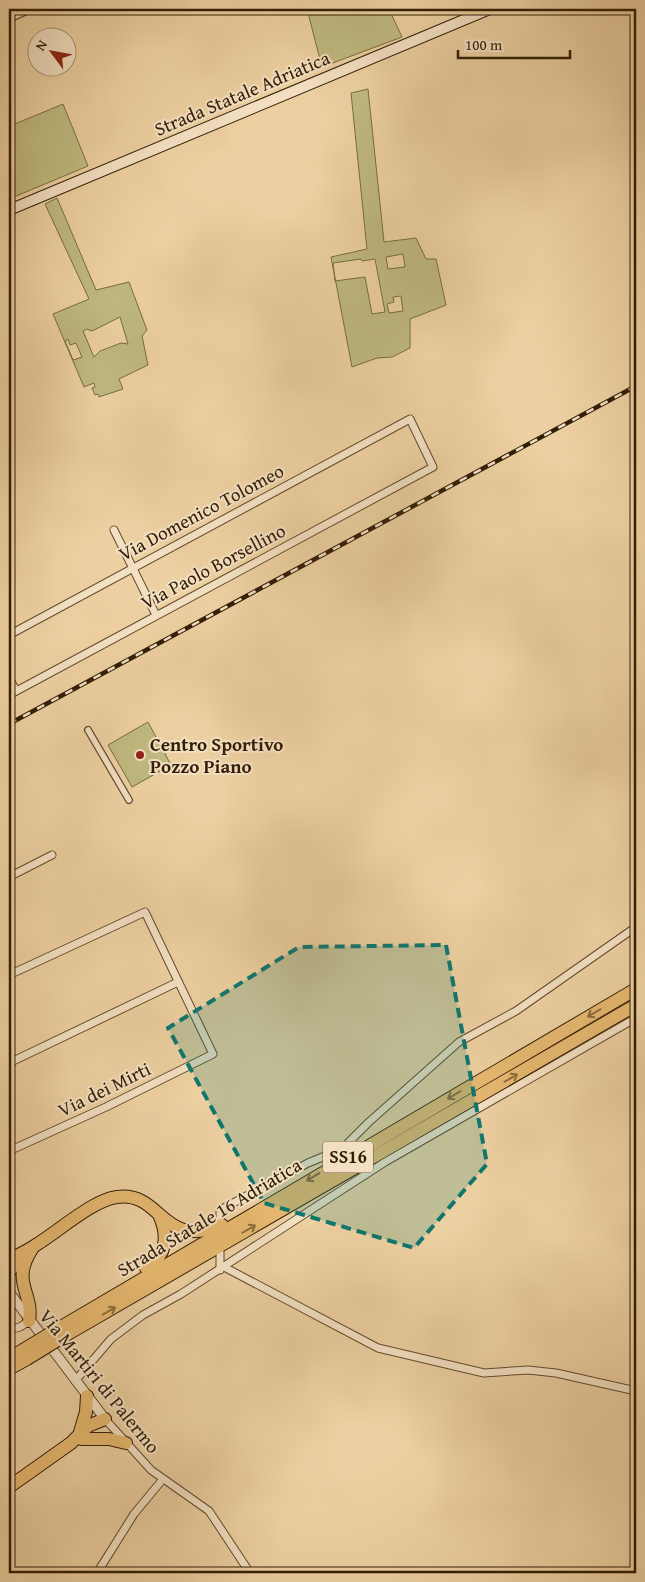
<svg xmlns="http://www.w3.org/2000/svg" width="645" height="1582" viewBox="0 0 645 1582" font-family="'Gentium Book Plus',serif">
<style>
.green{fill:#bfb97f;stroke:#786c42;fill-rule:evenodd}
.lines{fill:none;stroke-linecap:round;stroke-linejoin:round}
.pedestrian-casing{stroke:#614a2d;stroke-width:8}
.minor-casing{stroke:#614a2d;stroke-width:9}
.tertiary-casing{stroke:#614a2d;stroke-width:11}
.secondary-casing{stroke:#321e06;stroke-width:12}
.trunk-casing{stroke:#321e06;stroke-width:14}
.pedestrian{stroke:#f3e0c2;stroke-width:5.5}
.minor{stroke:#f3e0c2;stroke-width:7}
.tertiary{stroke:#f3e0c2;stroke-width:9}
.secondary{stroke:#f3e0c2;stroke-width:10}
.trunk{stroke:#e6b870;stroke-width:12}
.rail-casing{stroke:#321e06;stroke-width:4.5}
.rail{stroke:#f3e0c2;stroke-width:2.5;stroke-dasharray:8;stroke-linecap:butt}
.trunk-bridge-casing{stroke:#321e06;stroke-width:14;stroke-linecap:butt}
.trunk-bridge{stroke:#e6b870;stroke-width:12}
.oneway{stroke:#8c6b3b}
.marked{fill:#0f766e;fill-opacity:0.2;stroke:#0f766e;stroke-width:4;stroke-dasharray:10 6;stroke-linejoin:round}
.poi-dot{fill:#8f2418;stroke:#f3e0c2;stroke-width:2}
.labels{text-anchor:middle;stroke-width:4;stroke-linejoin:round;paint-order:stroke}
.shield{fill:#f3e0c2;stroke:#6c583e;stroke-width:1}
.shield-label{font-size:18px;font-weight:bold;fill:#321e06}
.street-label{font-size:19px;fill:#321e06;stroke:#f3e0c2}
.poi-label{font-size:19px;font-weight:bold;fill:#321e06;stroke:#f3e0c2;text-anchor:start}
</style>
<rect width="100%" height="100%" fill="#edd0a1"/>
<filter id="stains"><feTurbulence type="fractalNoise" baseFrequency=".004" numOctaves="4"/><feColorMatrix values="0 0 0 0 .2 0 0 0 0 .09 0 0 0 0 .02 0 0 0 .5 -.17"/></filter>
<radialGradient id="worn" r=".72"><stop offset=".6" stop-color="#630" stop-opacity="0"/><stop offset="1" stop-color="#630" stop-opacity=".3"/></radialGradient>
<g class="green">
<polygon points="307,9 389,9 402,37 322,67"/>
<path d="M368,89l16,153 32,-4 10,21h10l10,46 -36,14v29l-18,9 -15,1 -25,9 -21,-110 36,-8 -16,-156zM403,254l2,13 -17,2 -2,-12zM361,259l1,2 13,-2 10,53 -13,2 -7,-37 -30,4 -2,-18zM401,296l2,15 -14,2 -2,-9 7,-2 -1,-5z"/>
<polygon points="63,104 88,166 9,199 9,124 10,126"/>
<path d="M57,198l39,92 33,-8 18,48 -5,6 6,29 -29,14 4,10 -24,8 -1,-3 -3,1 -3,-7 3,-1 -1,-4 -10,4 -31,-73 36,-15 -44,-95zM120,317l8,27 -7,-1 -21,8 -6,6 -11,-26 4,-2 5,2zM68,339l2,6 6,-2 6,14 -9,3 -8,-19z"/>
<polygon points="148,722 171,765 132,787 108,745"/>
</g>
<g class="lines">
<g class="pedestrian-casing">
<g id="pedestrian">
<polyline points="9,19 31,9"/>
<polyline points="88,730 129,800"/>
</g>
</g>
<g class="minor-casing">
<g id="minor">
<polyline points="114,530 156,615"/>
<polyline points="9,635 410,419 433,467 9,695"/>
<polyline points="9,678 16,691"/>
<polyline points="9,877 52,855"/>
<polyline points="9,975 145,912 213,1054 106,1107 9,1151"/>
<polyline points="9,1063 178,982"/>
<polyline points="220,1222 220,1210 308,1163 342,1149 369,1122 459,1042 516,1011 636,927"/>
<polyline points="220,1252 220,1270"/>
<polyline points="224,1267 378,1348 484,1373 528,1370 556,1373 636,1391"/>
<polyline points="9,1330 20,1327 29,1321"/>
<polyline points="75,1381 111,1339 143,1315 181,1294 385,1162 636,1018"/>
<polyline points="105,1419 151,1470 209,1511 250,1573"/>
<polyline points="97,1573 134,1514 163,1479"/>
</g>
</g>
<g class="tertiary-casing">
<polyline id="tertiary" points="9,1292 105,1419"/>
</g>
<g class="secondary-casing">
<polyline id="secondary" points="9,210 490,9"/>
</g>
<g class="trunk-casing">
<g id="trunk">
<path d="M9,1259c35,-12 77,-58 108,-62 46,-6 43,53 105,28"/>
<path d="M146,1268c20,-12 23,-30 14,-51"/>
<polyline points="9,1272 21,1255"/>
<path d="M29,1321c5,-29 -19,-38 3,-72"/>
<polyline points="61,1327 636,989"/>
<polyline points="66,1335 636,1005"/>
<polyline points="9,1358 23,1350"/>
<polyline points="9,1369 27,1359"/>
<polyline points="80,1432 86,1412 87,1396"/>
<polyline points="81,1439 109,1439 126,1443"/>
<polyline points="9,1487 71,1443 88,1426 105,1419"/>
</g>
</g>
<use href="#pedestrian" class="pedestrian"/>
<use href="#minor" class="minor"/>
<use href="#tertiary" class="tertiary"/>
<use href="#secondary" class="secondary"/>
<use href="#trunk" class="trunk"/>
<g class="rail-casing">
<polyline id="rail" points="9,724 636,386"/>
</g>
<use href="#rail" class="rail"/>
<g class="trunk-bridge-casing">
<g id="trunk-bridge">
<polyline points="23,1350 61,1327"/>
<polyline points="27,1359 66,1335"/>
</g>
</g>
<use href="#trunk-bridge" class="trunk-bridge"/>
</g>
<defs><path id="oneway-shaft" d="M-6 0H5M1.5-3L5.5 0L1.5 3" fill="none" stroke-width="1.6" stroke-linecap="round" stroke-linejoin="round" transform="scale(1.25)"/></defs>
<g class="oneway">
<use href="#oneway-shaft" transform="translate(594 1013) rotate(150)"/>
<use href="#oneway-shaft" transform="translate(511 1078) rotate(-30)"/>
<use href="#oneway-shaft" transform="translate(454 1095) rotate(150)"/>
<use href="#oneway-shaft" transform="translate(313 1177) rotate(149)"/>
<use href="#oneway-shaft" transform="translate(249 1229) rotate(-30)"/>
<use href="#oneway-shaft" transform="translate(109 1311) rotate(-30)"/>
</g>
<path class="marked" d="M446,945l41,219 -73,84 -150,-45 -96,-175 131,-81z"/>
<circle class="poi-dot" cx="140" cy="755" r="5"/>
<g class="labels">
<rect class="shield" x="323" y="1141.5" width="50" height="31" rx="4"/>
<g class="shield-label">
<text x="348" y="1163">SS16</text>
</g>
<g class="street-label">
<text transform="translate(242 93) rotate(-23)" y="7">Strada Statale Adriatica</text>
<text transform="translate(201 512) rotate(-28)" y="7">Via Domenico Tolomeo</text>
<text transform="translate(213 566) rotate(-28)" y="7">Via Paolo Borsellino</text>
<text transform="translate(104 1089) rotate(-26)" y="7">Via dei Mirti</text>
<text transform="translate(209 1217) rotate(-31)" y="7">Strada Statale 16 Adriatica</text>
<text transform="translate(100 1381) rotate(51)" y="7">Via Martiri di Palermo</text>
</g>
<g class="poi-label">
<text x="150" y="751">Centro Sportivo<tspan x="150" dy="22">Pozzo Piano</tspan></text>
</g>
</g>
<rect width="645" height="1582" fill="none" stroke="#edd0a1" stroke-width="30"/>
<rect x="10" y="10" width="625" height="1562" fill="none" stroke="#321e06" stroke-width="2.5"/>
<rect x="15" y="15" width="615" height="1552" fill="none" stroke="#321e06"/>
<g transform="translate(52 52) rotate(302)"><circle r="24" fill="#f3e0c2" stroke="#a69277"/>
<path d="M0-4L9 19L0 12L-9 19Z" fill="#8f2418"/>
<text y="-8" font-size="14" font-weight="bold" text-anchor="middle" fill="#321e06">N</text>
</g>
<path d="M458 50v8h112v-8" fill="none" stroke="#321e06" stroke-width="2.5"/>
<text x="465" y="50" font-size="15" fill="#321e06" stroke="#f3e0c2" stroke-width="4" paint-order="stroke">100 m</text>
<rect width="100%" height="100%" filter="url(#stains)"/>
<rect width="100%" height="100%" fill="url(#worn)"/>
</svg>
